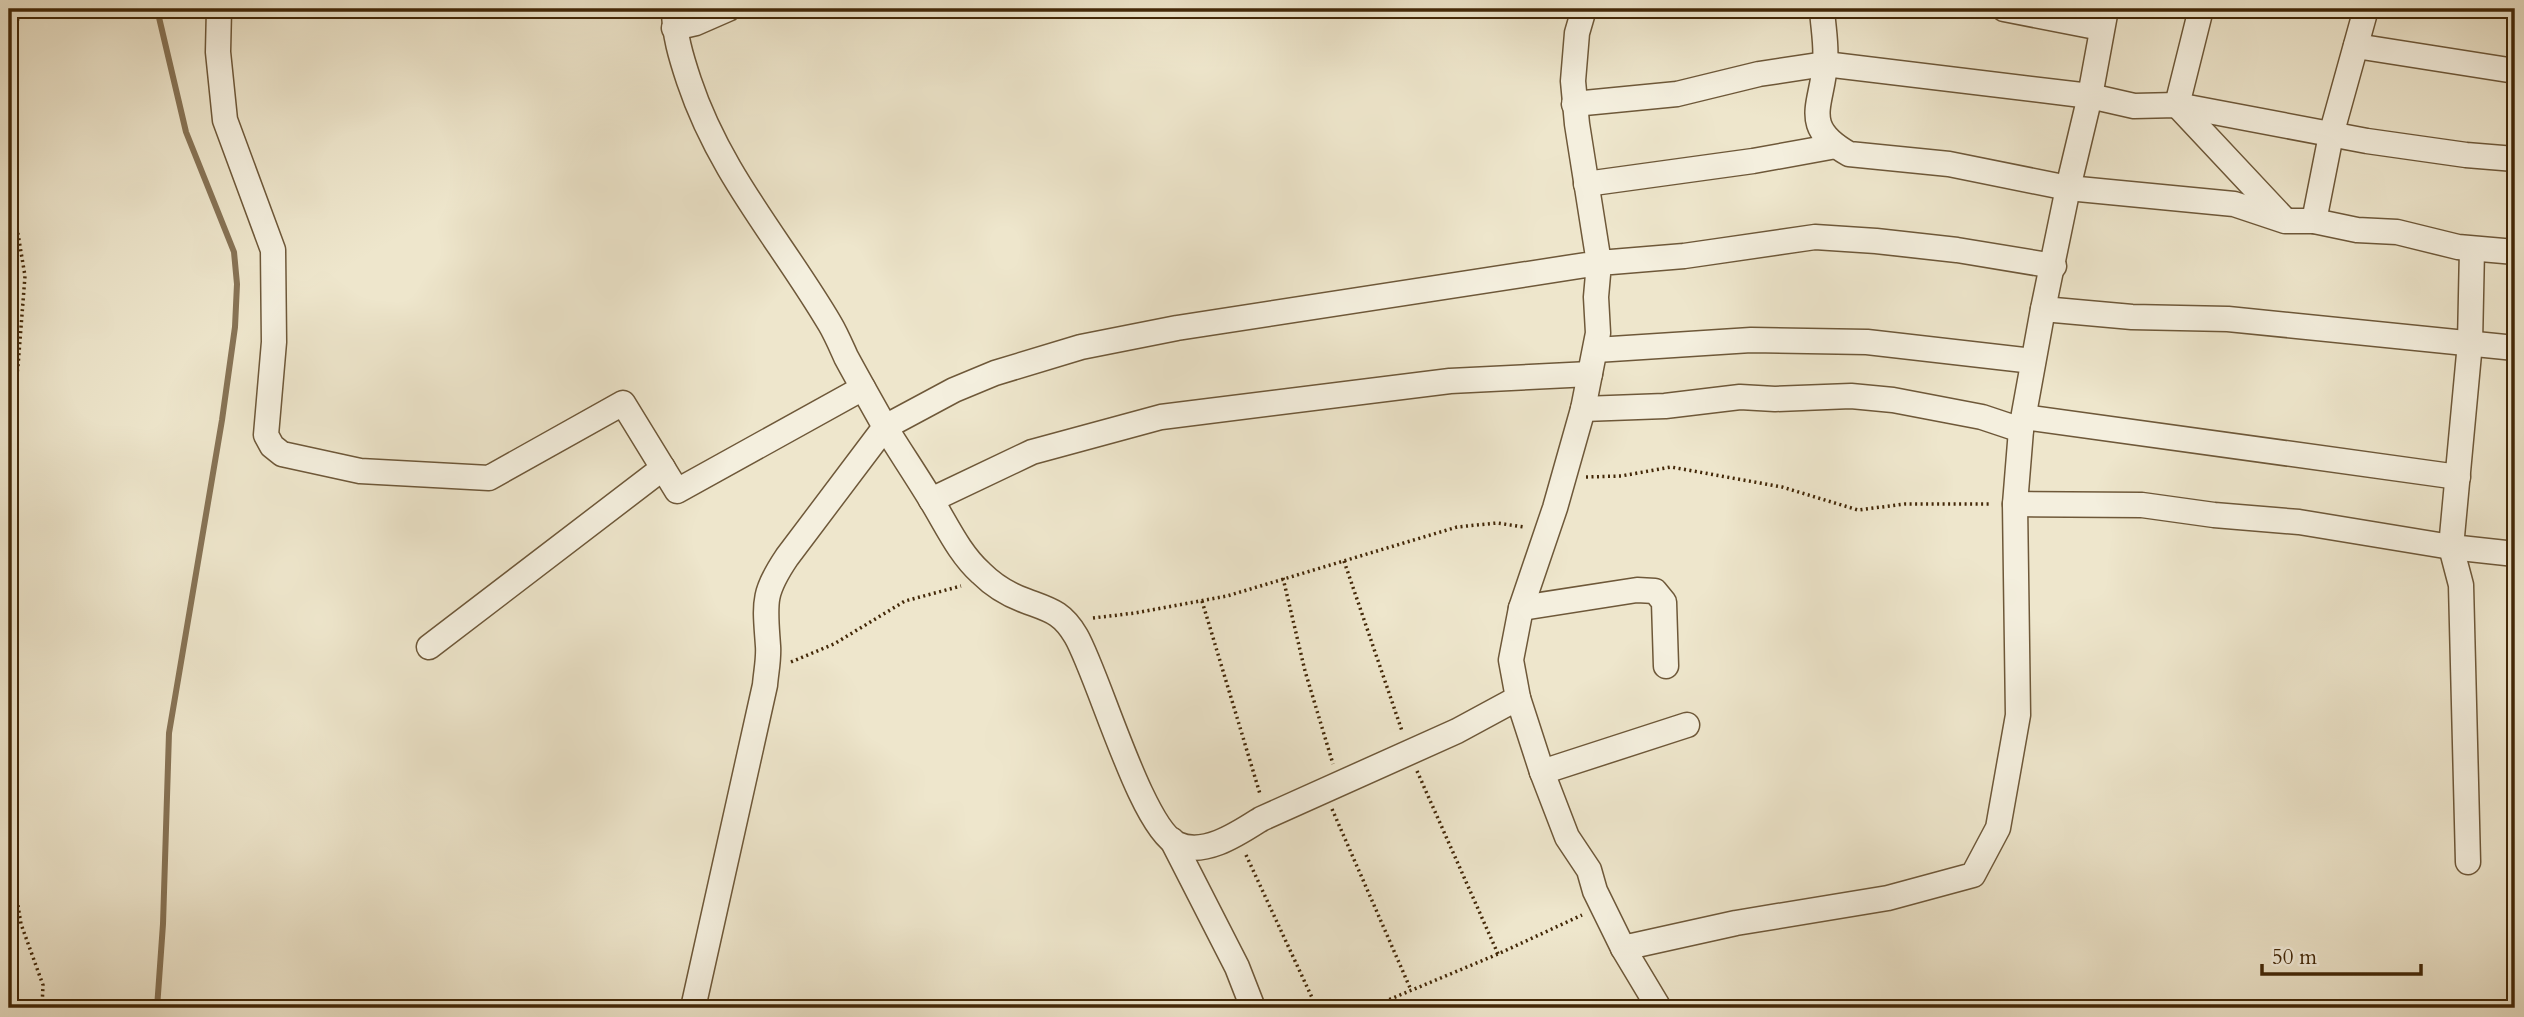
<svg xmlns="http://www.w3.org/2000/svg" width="2524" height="1017" viewBox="0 0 2524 1017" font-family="Cardo,serif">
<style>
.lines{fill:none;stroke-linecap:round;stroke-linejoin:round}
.stream{stroke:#877355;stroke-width:6}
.street-casing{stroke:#6e5839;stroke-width:27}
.path{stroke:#432808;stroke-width:3.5;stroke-dasharray:2 3.5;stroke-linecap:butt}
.street{stroke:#f4efde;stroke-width:24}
</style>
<rect width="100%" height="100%" fill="#eee6cc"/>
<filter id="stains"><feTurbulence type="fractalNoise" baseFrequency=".00286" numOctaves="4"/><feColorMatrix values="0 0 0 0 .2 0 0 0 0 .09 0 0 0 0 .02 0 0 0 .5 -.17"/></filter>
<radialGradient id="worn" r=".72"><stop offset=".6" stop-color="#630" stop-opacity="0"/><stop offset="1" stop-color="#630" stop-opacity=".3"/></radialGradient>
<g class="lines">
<polyline class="stream" points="157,9 186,132 234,252 237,284 235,327 222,420 169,733 163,924 157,1008"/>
<g class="street-casing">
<g id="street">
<polyline points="219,9 218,52 225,120 273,250 274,342 266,435 272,446 282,454 360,471 489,478 623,403 677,491 863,388"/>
<path d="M674,9c0,25 7,48 15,72 31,93 92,160 141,243 6,10 11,22 16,33 13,24 26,47 39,70l-98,130c-25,37 -22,46 -19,89 1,13 -2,26 -3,39l-72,323"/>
<path d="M1584,9l-7,24 -4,48 4,43 22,139 -3,34 2,36 -15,76 -28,99 -34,100 -10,52 7,38 -61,33 -196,88c-22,14 -57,38 -84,25 -36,-17 -78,-168 -101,-208 -14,-24 -26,-26 -50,-35 -17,-6 -32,-15 -45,-28 -21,-19 -33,-45 -48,-70 -15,-25 -32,-50 -48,-76l69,-37 41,-17 86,-26 96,-19 422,-65 85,-7 131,-19 61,4 81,9 97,16"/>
<path d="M1822,9c1,18 5,37 3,55 -3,42 -25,62 24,90l100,10 119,24 166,16 51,17h29l43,9 40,2 61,15 57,5"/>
<polyline points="2004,9 2101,28"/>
<polyline points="2201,9 2177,105 2282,217"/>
<polyline points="674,28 696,23 728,9"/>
<polyline points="2356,46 2515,71"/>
<polyline points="1574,104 1677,94 1759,74 1825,64 2090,96 2134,106 2177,105 2367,141 2466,155 2515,159"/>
<polyline points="1586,184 1753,161 1836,146"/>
<polyline points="2314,221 2331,135 2366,9"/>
<polyline points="2043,309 2132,317 2228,319 2515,348"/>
<polyline points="1596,350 1751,340 1867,342 2033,361"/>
<polyline points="1583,409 1665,406 1740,397 1775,399 1851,396 1893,400 1982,417 2021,430"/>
<polyline points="2024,417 2458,477"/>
<polyline points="931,500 1032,452 1161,417 1450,381 1590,374"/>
<polyline points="2015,504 2142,505 2214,515 2299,522 2451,547 2515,554"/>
<polyline points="1521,608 1637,590 1655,591 1664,602 1666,666"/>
<polyline points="429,647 663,468"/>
<polyline points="1518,698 1542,772 1567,837 1589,870 1595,891 1623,948 1659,1008"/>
<polyline points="1542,772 1687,725"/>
<polyline points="1172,840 1237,967 1253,1008"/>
<polyline points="2468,862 2461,585 2451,547 2470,343 2472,249"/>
<polyline points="1623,948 1736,923 1888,898 1973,875 1998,828 2018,715 2015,504 2021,430 2043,309 2068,188 2090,96 2106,9"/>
</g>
</g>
<g class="path">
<polyline points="9,437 18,366 25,276 13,204 13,119 18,9"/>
<polyline points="1586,477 1621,476 1671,467 1782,487 1858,510 1905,504 1992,504"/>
<polyline points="1344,561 1402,731"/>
<polyline points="1283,578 1305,671 1333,764"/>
<polyline points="1202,601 1260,794"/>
<polyline points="1093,618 1135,613 1227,596 1457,527 1497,523 1524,527"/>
<polyline points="791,662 834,644 905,601 961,586"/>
<polyline points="1417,771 1498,954"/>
<polyline points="1332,809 1411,990"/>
<polyline points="9,851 21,924 43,985 42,1008"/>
<polyline points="1246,855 1314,1002 1320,1008"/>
<polyline points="1369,1008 1498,954 1582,915"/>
</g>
<use href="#street" class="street"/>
</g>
<rect width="2524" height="1017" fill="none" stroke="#eee6cc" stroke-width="35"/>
<rect x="10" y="10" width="2503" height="996" fill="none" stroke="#432808" stroke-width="3.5"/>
<rect x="18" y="18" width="2489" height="982" fill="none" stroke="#432808" stroke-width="2"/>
<path d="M2262 964v10h159v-10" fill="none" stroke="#432808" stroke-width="3.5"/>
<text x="2272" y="964" font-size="21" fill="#432808" stroke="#f4efde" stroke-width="5" paint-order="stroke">50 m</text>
<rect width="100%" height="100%" filter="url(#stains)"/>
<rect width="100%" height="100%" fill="url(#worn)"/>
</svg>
